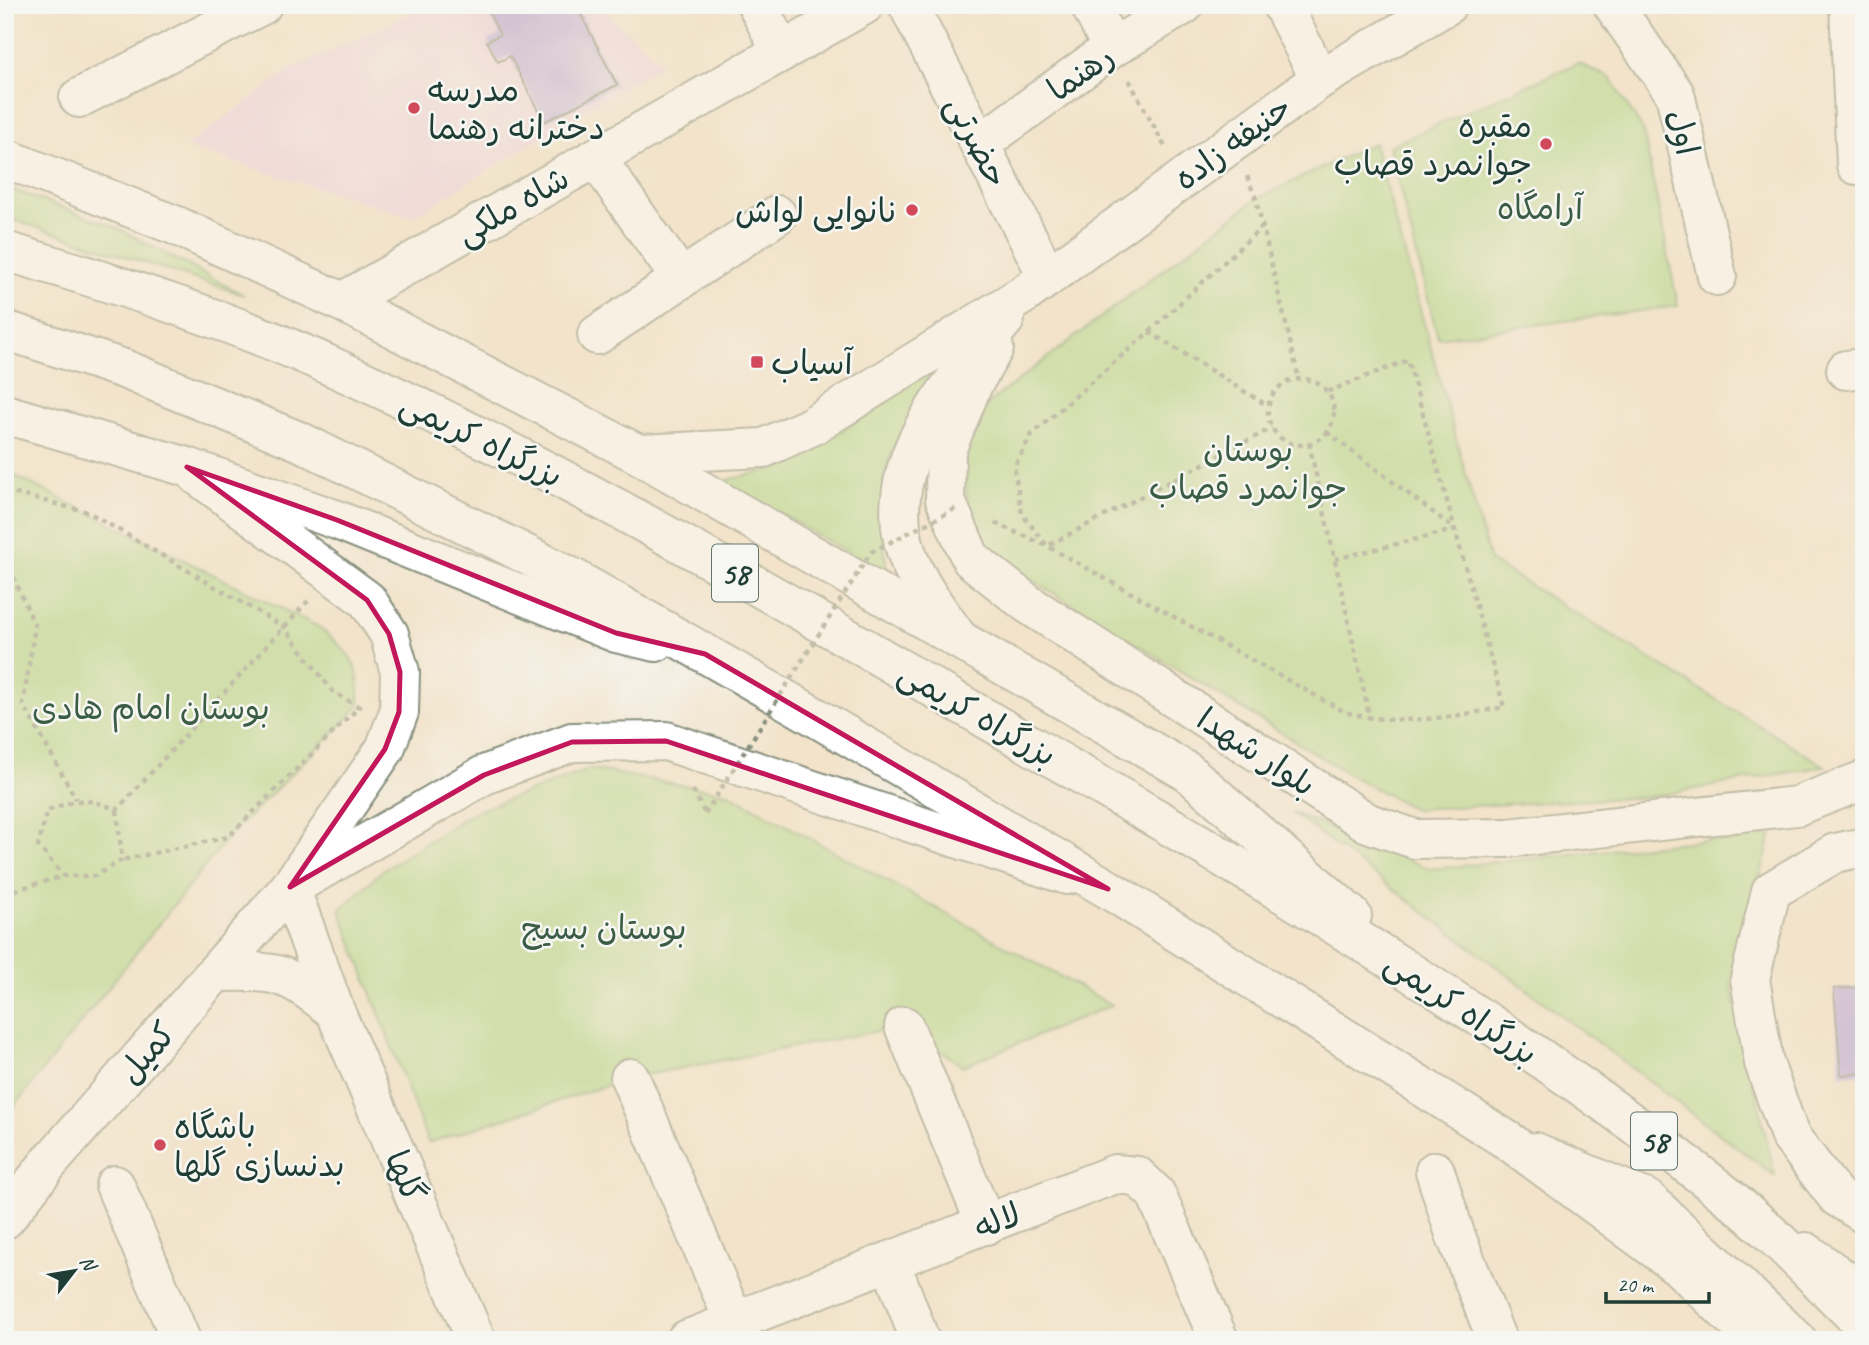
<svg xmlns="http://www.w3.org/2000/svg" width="1869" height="1345" viewBox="0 0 1869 1345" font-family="Caveat,'Playpen Sans Arabic',sans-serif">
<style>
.built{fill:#eed0e7}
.green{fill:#aad987;stroke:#648b5e;stroke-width:2}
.building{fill:#ae9de0}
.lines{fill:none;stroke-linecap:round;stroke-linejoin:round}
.minor-casing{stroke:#88907f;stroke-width:42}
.major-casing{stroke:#88907f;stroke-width:42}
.highway-casing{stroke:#88907f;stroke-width:42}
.path{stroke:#88907f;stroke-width:4.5;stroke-dasharray:5 5;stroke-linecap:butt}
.minor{stroke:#fff;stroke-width:38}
.major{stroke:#fff;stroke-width:38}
.highway{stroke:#fff;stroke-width:38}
.path-bridge{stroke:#88907f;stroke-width:4.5;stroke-dasharray:5 5;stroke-linecap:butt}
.marked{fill:none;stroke:#c2185b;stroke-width:5;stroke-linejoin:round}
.poi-dot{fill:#d1495b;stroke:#f6f6f2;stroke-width:2.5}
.labels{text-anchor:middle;stroke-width:5;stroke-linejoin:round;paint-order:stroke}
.shield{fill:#f6f6f2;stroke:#60746d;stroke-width:2}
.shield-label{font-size:32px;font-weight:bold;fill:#1f3d34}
.street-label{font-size:33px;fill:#1f3d34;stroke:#f6f6f2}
.poi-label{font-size:33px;fill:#1f3d34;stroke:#f6f6f2;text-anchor:start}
.park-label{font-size:33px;fill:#3b5c45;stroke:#f6f6f2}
</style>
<rect width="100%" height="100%" fill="#f6f6f2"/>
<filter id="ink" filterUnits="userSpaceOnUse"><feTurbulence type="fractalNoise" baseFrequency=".0143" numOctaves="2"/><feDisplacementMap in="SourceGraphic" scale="14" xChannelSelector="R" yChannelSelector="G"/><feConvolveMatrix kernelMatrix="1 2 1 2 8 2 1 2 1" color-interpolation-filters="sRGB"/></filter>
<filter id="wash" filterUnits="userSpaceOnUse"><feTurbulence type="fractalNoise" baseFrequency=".00686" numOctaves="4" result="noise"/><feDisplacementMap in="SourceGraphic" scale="28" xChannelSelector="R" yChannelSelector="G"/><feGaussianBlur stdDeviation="1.57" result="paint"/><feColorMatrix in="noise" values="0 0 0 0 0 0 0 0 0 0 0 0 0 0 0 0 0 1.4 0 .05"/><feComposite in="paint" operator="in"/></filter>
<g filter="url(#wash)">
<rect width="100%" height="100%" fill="#f2e3ca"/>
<polygon class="built" points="429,5 599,5 662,64 412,217 185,147 290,70"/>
<g class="green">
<polygon points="1578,63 1610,78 1643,130 1678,306 1438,338 1389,146"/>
<polygon points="1374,143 1490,561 1825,766 1650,797 1414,809 1355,778 1022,574 989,547 968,516 963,440 987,404 1256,199"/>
<polygon points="5,187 113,226 244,295 5,217"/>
<path d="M968,341c-22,30 -74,93 -81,127 -8,35 -3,71 0,107l-164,-94 65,-16 86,-55z"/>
<path d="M5,471l314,156c33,28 42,36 40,80l-131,130 -223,281z"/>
<polygon points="590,769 728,793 1112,1005 963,1066 904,1026 630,1078 428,1143 340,910 382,871 472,813"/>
<polygon points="1291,812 1430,869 1772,833 1731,984 1775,1176"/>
</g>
<g id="blocks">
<g class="building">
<polygon points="485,5 576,5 617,85 544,122 510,56 498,62 487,41 500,35"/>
<polygon points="1864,987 1864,1073 1841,1075 1834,989"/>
</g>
</g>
</g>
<g filter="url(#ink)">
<use href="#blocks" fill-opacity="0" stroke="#88907f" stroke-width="2"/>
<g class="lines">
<g class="minor-casing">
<g id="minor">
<polyline points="757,5 782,52"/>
<polyline points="908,5 1048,277"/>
<polyline points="1090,5 1112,48"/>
<polyline points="1282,5 1320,79"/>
<polyline points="1613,5 1675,94 1717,276"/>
<polyline points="1849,5 1856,165"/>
<polyline points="79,98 262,5"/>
<polyline points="980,144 1112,48 1184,5"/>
<polyline points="596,158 681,279 777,215"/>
<polyline points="342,302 864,5"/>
<polyline points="597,335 681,279"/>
<polyline points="994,348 972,386 946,450 945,499 971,559 1028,604 1368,823 1415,839 1508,838 1797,806 1864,780"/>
<polyline points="1846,370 1864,368"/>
<polyline points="1864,847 1835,853 1771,891 1750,979 1764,1063 1790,1136 1837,1197 1864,1214"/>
<polyline points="290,887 335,1011 476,1340"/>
<path d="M216,972c64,-1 69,-1 119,39"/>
<polyline points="904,1026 986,1225"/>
<polyline points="630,1078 742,1340"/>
<polyline points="1535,1152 1647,1199 1797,1340"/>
<polyline points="1435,1171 1455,1234 1497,1340"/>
<polyline points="115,1185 181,1340"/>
<polyline points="890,1261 920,1340"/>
<polyline points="686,1340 1115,1174 1137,1176 1156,1194 1219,1340"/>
</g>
</g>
<g class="major-casing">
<g id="major">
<polyline points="638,454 764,448 810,427 1026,293 1320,79 1447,5"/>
<path d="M958,638c-21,-30 -47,-61 -55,-98 -18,-86 51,-160 102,-221"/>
<polyline points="298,883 484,775 572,742 666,741 1067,875"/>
<polyline points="5,1219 48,1164 290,887 385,749 399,712 400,672 389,634 367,600 197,475"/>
<polyline points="1806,1252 1864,1294"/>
</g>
</g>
<g class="highway-casing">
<g id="highway">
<polyline points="5,158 177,226 342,302 638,454 1188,772 1352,916"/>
<path d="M5,251c114,34 229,70 337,120 238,108 462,241 687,373 240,140 483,279 701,454 47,38 90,85 134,127"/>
<polyline points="5,330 124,369 301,442 573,578 800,708 1108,889 1510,1142 1678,1266 1756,1340"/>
<polyline points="5,414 187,467 337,520 616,633 656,642"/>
</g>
</g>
<g class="path">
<polyline points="1129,80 1165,147"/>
<polyline points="1247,176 1256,199 1299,379"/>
<path d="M1263,226l-114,106 -117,102 -18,33 8,47 25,32 296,165c51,17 110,6 161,-4l-96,-347 -81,32"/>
<polyline points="1149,332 1268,406"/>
<circle cx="1301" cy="412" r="33"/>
<polyline points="1327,432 1455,529"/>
<polyline points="1309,443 1370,719"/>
<polyline points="5,491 88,512 284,627 332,691 359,707 228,837 122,860"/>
<polyline points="995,523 1047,546 1272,428"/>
<polyline points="5,558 35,626 23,704 76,799"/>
<polyline points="1335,559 1454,530"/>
<polyline points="693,790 705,814"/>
<path d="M117,810l5,50 -27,16h-31l-26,-30 9,-35c31,-13 39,-14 70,-1l191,-209"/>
<polyline points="5,893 64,876"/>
</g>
<use href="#minor" class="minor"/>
<use href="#major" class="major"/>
<use href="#highway" class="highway"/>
<polyline class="path-bridge" points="705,814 871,552 959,507"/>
</g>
</g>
<path d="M0 0H1869V1345H0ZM187,467l150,53 279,113 89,21 403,235 -442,-148 -94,1 -88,33 -194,112 95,-138 14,-37 1,-40 -11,-38 -22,-34z" fill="#f2e3ca" fill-opacity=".55" fill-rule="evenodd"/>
<path class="marked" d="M187,467l150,53 279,113 89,21 403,235 -442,-148 -94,1 -88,33 -194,112 95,-138 14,-37 1,-40 -11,-38 -22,-34z"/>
<g class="poi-dot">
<circle cx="414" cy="108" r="7"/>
<circle cx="1546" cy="144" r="7"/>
<circle cx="912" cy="210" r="7"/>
<rect x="750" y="355" width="14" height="14" rx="3.5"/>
<circle cx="160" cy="1145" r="7"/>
</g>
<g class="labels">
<g class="shield">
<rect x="712" y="544.5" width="46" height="57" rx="5"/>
<rect x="1631" y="1112.5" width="46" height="57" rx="5"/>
</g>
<g class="shield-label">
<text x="735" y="584">58</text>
<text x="1654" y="1152">58</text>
</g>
<g class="street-label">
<text transform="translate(1080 72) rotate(-35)" y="12">رهنما</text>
<text transform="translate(1684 132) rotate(77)" y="12">اول</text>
<text transform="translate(978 141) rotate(63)" y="12">حضرتی</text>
<text transform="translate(1232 142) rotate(-36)" y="12">حنیفه زاده</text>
<text transform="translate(512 205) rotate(-30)" y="12">شاه ملکی</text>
<text transform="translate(482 439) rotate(26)" y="12">بزرگراه کریمی</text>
<text transform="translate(978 713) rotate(30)" y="12">بزرگراه کریمی</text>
<text transform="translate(1257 751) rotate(33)" y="12">بلوار شهدا</text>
<text transform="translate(1462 1007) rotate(34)" y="12">بزرگراه کریمی</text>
<text transform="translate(146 1052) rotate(-49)" y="12">کمیل</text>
<text transform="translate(406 1176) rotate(67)" y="12">گلها</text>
<text transform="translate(997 1220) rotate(-21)" y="12">لاله</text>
</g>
<g class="poi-label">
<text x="428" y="101">مدرسه<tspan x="428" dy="38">دخترانه رهنما</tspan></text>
<text x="1532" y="137" text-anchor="end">مقبره<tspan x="1532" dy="38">جوانمرد قصاب</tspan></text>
<text x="898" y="222" text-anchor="end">نانوایی لواش</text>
<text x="771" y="374">آسیاب</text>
<text x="174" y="1138">باشگاه<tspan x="174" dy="38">بدنسازی گلها</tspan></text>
</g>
<g class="park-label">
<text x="1540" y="219">آرامگاه</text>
<text x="1248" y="461">بوستان<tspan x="1248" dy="38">جوانمرد قصاب</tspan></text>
<text x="151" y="719">بوستان امام هادی</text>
<text x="604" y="939">بوستان بسیج</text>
</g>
</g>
<rect width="1869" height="1345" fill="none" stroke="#f6f6f2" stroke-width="28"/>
<g transform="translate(74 1271) rotate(59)" stroke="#f6f6f2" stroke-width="5" paint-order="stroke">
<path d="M0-5L12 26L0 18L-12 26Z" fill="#1f3d34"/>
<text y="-10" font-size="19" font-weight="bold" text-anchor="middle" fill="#1f3d34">N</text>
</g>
<path d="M1606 1292v10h103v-10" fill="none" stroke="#1f3d34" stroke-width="3.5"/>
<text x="1617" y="1292" font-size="21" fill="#1f3d34" stroke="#f6f6f2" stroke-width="5" paint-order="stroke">20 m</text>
</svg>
